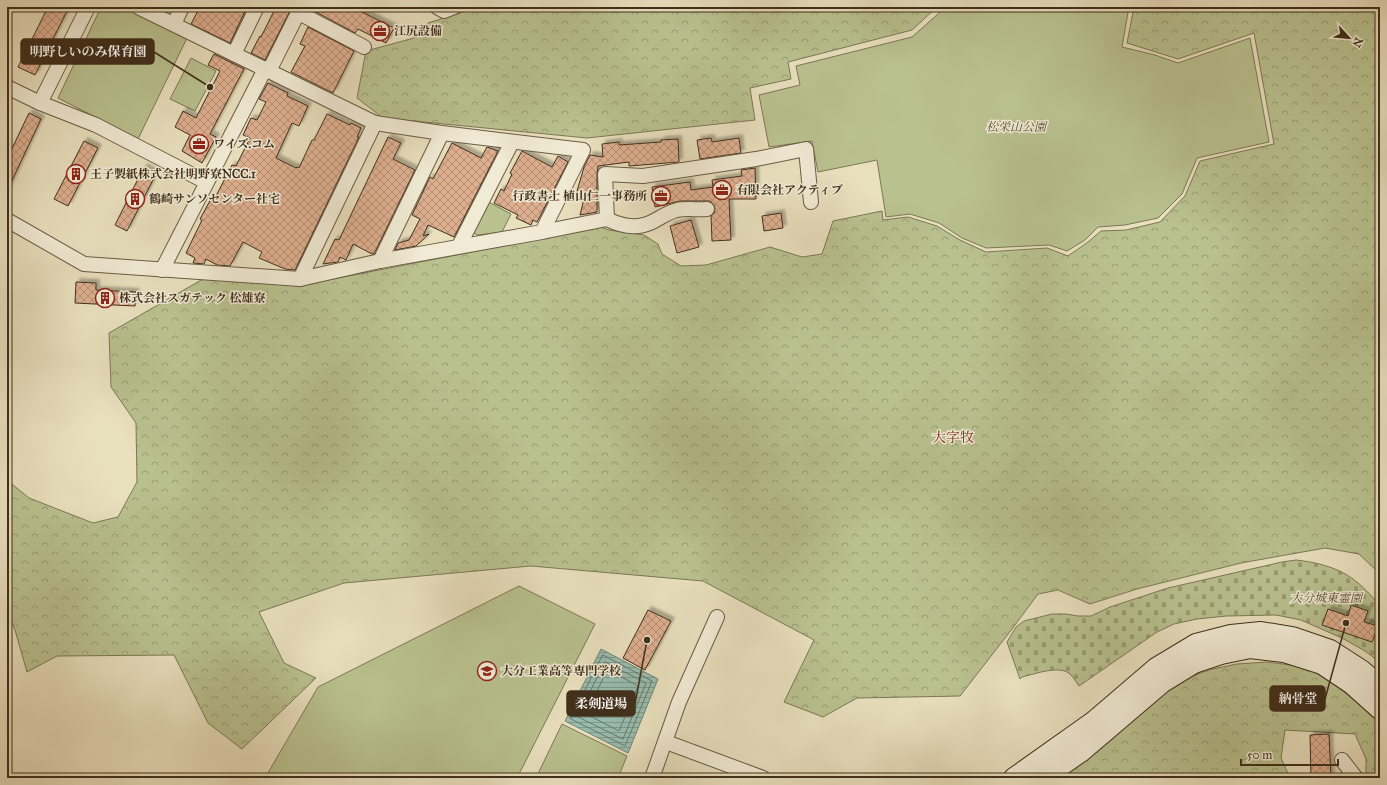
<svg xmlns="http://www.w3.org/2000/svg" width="1387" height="785" viewBox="0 0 1387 785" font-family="'IM FELL Great Primer','Noto Serif JP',serif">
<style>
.green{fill:#b9c18f;stroke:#7c7855}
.forest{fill:url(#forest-crowns);stroke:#7c7855}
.cemetery{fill:url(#cemetery-stones);stroke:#7c7855}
.water{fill:url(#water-rules);stroke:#748474}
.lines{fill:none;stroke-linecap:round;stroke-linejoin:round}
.shore{stroke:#6c7666;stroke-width:1}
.building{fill:url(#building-cross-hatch);stroke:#402f1b;filter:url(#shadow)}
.street-casing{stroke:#6a5b44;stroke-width:16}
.secondary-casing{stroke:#402f1b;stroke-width:22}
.street{stroke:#f1ebd5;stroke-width:14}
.secondary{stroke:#f1ebd5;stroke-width:20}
.labels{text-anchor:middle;stroke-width:3;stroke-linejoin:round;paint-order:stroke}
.poi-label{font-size:12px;font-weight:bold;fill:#402f1b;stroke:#f1ebd5;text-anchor:start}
.park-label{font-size:12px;font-style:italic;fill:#584c32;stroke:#f1ebd5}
.quarter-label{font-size:14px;fill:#7a1f14;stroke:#f1ebd5}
.leader{fill:none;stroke:#402f1b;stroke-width:1.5}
.callout-dot{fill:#402f1b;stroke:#f1ebd5;stroke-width:1.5}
.callout{fill:#402f1b;stroke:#402f1b;stroke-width:1.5}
.callout-label{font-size:13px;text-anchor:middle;font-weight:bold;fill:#fff}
</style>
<defs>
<pattern id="forest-crowns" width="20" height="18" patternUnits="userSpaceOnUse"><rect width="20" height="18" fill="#b9c18f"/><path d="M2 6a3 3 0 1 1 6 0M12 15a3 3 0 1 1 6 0" fill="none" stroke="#989d74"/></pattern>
<pattern id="cemetery-stones" width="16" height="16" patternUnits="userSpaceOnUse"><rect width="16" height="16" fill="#b9c18f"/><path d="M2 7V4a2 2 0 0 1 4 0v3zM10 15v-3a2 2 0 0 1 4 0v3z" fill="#989d74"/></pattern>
<pattern id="water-rules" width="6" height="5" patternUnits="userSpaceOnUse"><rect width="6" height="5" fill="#97bdb0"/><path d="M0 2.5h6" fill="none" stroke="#7d9a8e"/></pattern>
<pattern id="building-cross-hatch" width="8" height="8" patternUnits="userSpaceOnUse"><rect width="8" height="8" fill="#deaf8f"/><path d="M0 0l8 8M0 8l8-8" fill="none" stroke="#b58f74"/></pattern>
<filter id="shadow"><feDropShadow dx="3.5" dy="-3.5" stdDeviation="1" flood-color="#0004"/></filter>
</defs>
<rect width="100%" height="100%" fill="#e9e0be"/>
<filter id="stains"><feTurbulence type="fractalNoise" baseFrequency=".005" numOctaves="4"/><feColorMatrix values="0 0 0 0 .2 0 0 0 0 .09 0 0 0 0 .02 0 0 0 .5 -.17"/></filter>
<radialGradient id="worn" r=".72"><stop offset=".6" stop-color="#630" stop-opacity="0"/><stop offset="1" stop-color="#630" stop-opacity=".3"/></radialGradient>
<g class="green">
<polygon points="101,7 127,7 187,38 138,139 58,98"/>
<polygon points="946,7 1129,7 1122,47 1155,55 1178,63 1250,38 1269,142 1197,158 1182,194 1158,218 1125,225 1098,227 1085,240 1067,251 1049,245 986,248 962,238 939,223 910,214 886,217 877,160 818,172 812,141 769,147 759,95 800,85 796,66 912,37"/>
<polygon points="191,58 216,71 195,111 170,99"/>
<polygon points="487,201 511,214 502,232 478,235 471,232"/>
<polygon points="519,586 595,624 517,778 265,778 318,687"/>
<polygon points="562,724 627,756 618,778 536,778"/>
</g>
<g class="forest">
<polygon points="479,7 937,7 912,30 788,62 791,79 750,88 755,120 587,138 383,118 357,98 366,51 414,38 428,23"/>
<polygon points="1134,7 1380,7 1380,574 1359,554 1325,548 1241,563 1137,589 1090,604 1058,590 1038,594 1012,629 960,696 857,698 823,717 784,702 814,640 703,581 531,566 344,583 259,612 284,663 316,678 242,749 208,723 174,655 57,656 27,672 15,630 7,611 7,480 29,498 93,523 118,517 137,482 136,423 111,387 109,333 203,279 302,285 600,227 609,230 644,235 658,244 662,254 681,266 706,265 770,247 802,257 822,254 833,221 882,211 883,220 908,217 937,226 960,240 986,252 1047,248 1068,256 1088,242 1101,231 1126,230 1160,222 1185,196 1200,161 1274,144 1254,33 1178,59 1127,43"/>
<path d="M1267,662c15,2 31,3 45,9 22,9 50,37 68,53v54h-9l-5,-6v-13l-11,-25 -70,-4 -4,28 9,20h-252l133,-93 37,-15 29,-6z"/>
</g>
<path class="cemetery" d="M1296,560c19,2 41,7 57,19 10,7 18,17 27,26v52l-3,3 -12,-9 -23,-13 -41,-18 -25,-5 -50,1 -29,3 -23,5 -17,8 -78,54c-3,-4 -5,-8 -8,-11 -10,-11 -36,-1 -49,2l-2,2 -13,-37 9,-15 8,-6 28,-7h14l12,2h13l19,-9 58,-19 114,-26z"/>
<polygon class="water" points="601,649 658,679 628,753 565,721"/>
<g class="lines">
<g class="shore">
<polygon points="603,655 652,681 625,746 571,719"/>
<polygon points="605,662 646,683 623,739 578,717"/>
<polygon points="607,671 609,670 638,686 619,731 586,714"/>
</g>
</g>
<g class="building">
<polygon points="48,7 69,7 35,75 18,67"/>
<polygon points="200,7 247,7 230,43 191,24"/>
<polygon points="276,7 292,7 265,60 251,53 260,36 261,37"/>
<polygon points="318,7 352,7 394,28 386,43 358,29 355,33 316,12"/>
<polygon points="308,27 354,51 333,93 291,72 305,46 300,44"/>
<polygon points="214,54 244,69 210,134 216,137 202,163 182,151 190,135 175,127 183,111 196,118 220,71 208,65"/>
<polygon points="268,83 288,93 287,96 308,106 299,126 292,123 276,158 296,168 297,167 299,168 312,140 314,140 327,114 350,125 351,123 361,128 357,137 359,137 295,270 285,269 259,258 262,252 243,242 230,266 217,265 206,259 204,264 193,263 195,258 186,253 202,220 200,219 212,197 215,198 232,165 236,166 250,138 243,135 251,118 257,120 266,102 259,99"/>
<polygon points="29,113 41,119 7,191 7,159"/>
<polygon points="388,137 401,143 393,159 415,170 374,254 372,254 353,244 346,260 340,257 338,262 323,264 335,239 339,240"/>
<polygon points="711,138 712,142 739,138 741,153 700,159 697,140"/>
<polygon points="678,139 679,162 629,166 629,162 598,166 597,174 597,212 580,215 584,199 575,198 584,167 590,155 603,157 602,144 619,142 619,145 661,142 661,140"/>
<polygon points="84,141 98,148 68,206 54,199"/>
<polygon points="452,143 481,158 487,147 498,151 454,237 428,225 423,236 429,234 416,246 395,250 398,243 409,240 420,219 412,215 430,177 433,179"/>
<polygon points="522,151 552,167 558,156 568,162 537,222 533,220 531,225 516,218 518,215 494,203 501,189 504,191 512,174 510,173"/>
<polygon points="144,167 156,174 127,231 115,225"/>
<polygon points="755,168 756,199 729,199 731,240 712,241 711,216 714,213 715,209 714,205 710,201 680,201 655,207 652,187 690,182 691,190 713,187 712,180 742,176 741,170"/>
<polygon points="781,213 783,228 764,231 762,216"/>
<polygon points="691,220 699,247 677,253 670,226"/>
<polygon points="76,282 96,283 96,290 136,292 135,306 75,303"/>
<polygon points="1351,605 1368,611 1364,622 1378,626 1372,642 1322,625 1328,609 1348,616"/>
<polygon points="648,610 671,621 645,670 623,658"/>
<polygon points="1329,734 1331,778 1311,778 1310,735"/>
</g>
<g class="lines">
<g class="street-casing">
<g id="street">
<polyline points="437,7 444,11 454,7"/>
<polyline points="299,13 364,47"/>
<polyline points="174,24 182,7"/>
<polyline points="234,54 257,7"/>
<polyline points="7,87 40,103 96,125 206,182"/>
<polyline points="40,103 88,7"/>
<path d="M607,219c14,7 29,11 45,3 8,-4 16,-10 25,-12 10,-2 20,0 30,-1"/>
<polyline points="7,220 84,264 300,279 380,261 542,232 583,150 442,133 375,123 138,7"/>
<polyline points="542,232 607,219 605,174 643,176 756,159 806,149 811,202"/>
<polyline points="459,246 512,142"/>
<polyline points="380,261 442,133"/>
<polyline points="162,270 265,69 271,67 301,7"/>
<polyline points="300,279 375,123"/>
<polyline points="666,742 763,778"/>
<polyline points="1342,760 1356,778"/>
<polyline points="652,778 679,702 717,617"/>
</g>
</g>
<g class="secondary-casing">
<g id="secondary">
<polyline points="1014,778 1093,722 1156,668 1196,644 1231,635 1261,632 1292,637 1330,650 1361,670 1380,686"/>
<polyline points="1043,778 1082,751 1163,682 1194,663 1221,654 1250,648 1284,652 1322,664 1352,684 1380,709"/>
</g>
</g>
<use href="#street" class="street"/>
<use href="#secondary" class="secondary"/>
</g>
<defs>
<g id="office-ring" transform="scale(1)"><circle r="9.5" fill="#f1ebd5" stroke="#8f2418" stroke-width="1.5"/><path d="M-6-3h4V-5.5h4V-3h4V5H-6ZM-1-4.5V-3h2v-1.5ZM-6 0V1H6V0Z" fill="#8f2418"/></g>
<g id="building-ring" transform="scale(1)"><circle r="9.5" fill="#f1ebd5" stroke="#8f2418" stroke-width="1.5"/><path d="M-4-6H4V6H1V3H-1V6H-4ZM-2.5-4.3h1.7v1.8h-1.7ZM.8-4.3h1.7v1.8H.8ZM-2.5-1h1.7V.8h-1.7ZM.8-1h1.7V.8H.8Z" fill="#8f2418"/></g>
<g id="school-ring" transform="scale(1)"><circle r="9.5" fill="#f1ebd5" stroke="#8f2418" stroke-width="1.5"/><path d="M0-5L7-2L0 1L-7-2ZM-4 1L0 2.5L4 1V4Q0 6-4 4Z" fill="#8f2418"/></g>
</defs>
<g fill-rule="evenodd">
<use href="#office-ring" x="380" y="31"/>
<use href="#office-ring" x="199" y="144"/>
<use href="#building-ring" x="76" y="174"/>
<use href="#office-ring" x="722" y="190"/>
<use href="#office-ring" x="661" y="196"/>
<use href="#building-ring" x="135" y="199"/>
<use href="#building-ring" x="105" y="298"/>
<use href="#school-ring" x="487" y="671"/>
</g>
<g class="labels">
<g class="poi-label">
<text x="394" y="35">江尻設備</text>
<text x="213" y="148">ワイズ.コム</text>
<text x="90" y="178">王子製紙株式会社明野寮NCC.1</text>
<text x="736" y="194">有限会社アクティブ</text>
<text x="647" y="200" text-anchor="end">行政書士 植山仁一事務所</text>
<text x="149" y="203">鶴崎サンソセンター社宅</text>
<text x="119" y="302">株式会社スガテック 松雄寮</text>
<text x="501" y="675">大分工業高等専門学校</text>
</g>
<g class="park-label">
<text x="1016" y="131">松栄山公園</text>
<text x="1326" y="602">大分城東霊園</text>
</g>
<g class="quarter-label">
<text x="953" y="442">大字牧</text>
</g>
</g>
<path class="leader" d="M210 87L154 52M1346 623L1325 699M647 640L635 704"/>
<g class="callout-dot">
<circle cx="210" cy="87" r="4"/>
<circle cx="1346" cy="623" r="4"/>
<circle cx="647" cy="640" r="4"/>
</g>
<g class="callout">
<rect x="21" y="39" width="133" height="25" rx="4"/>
<rect x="1270" y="686" width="55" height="25" rx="4"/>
<rect x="567" y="691" width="68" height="25" rx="4"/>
</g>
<g class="callout-label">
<text x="88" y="56">明野しいのみ保育園</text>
<text x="1298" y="703">納骨堂</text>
<text x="601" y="708">柔剣道場</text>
</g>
<rect width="1387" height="785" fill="none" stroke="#e9e0be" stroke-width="24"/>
<rect x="8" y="8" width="1371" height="769" fill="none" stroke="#402f1b" stroke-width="2"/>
<rect x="12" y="12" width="1363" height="761" fill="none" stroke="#402f1b"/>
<g transform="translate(1349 38) rotate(117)" stroke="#f1ebd5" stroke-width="3" paint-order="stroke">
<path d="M0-3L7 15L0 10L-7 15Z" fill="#402f1b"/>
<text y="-6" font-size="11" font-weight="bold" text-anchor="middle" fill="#402f1b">N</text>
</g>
<path d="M1241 759v6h97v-6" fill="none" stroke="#402f1b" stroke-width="2"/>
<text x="1247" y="759" font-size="12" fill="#402f1b" stroke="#f1ebd5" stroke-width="3" paint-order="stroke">50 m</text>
<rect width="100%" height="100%" filter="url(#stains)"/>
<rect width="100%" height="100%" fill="url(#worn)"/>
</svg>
